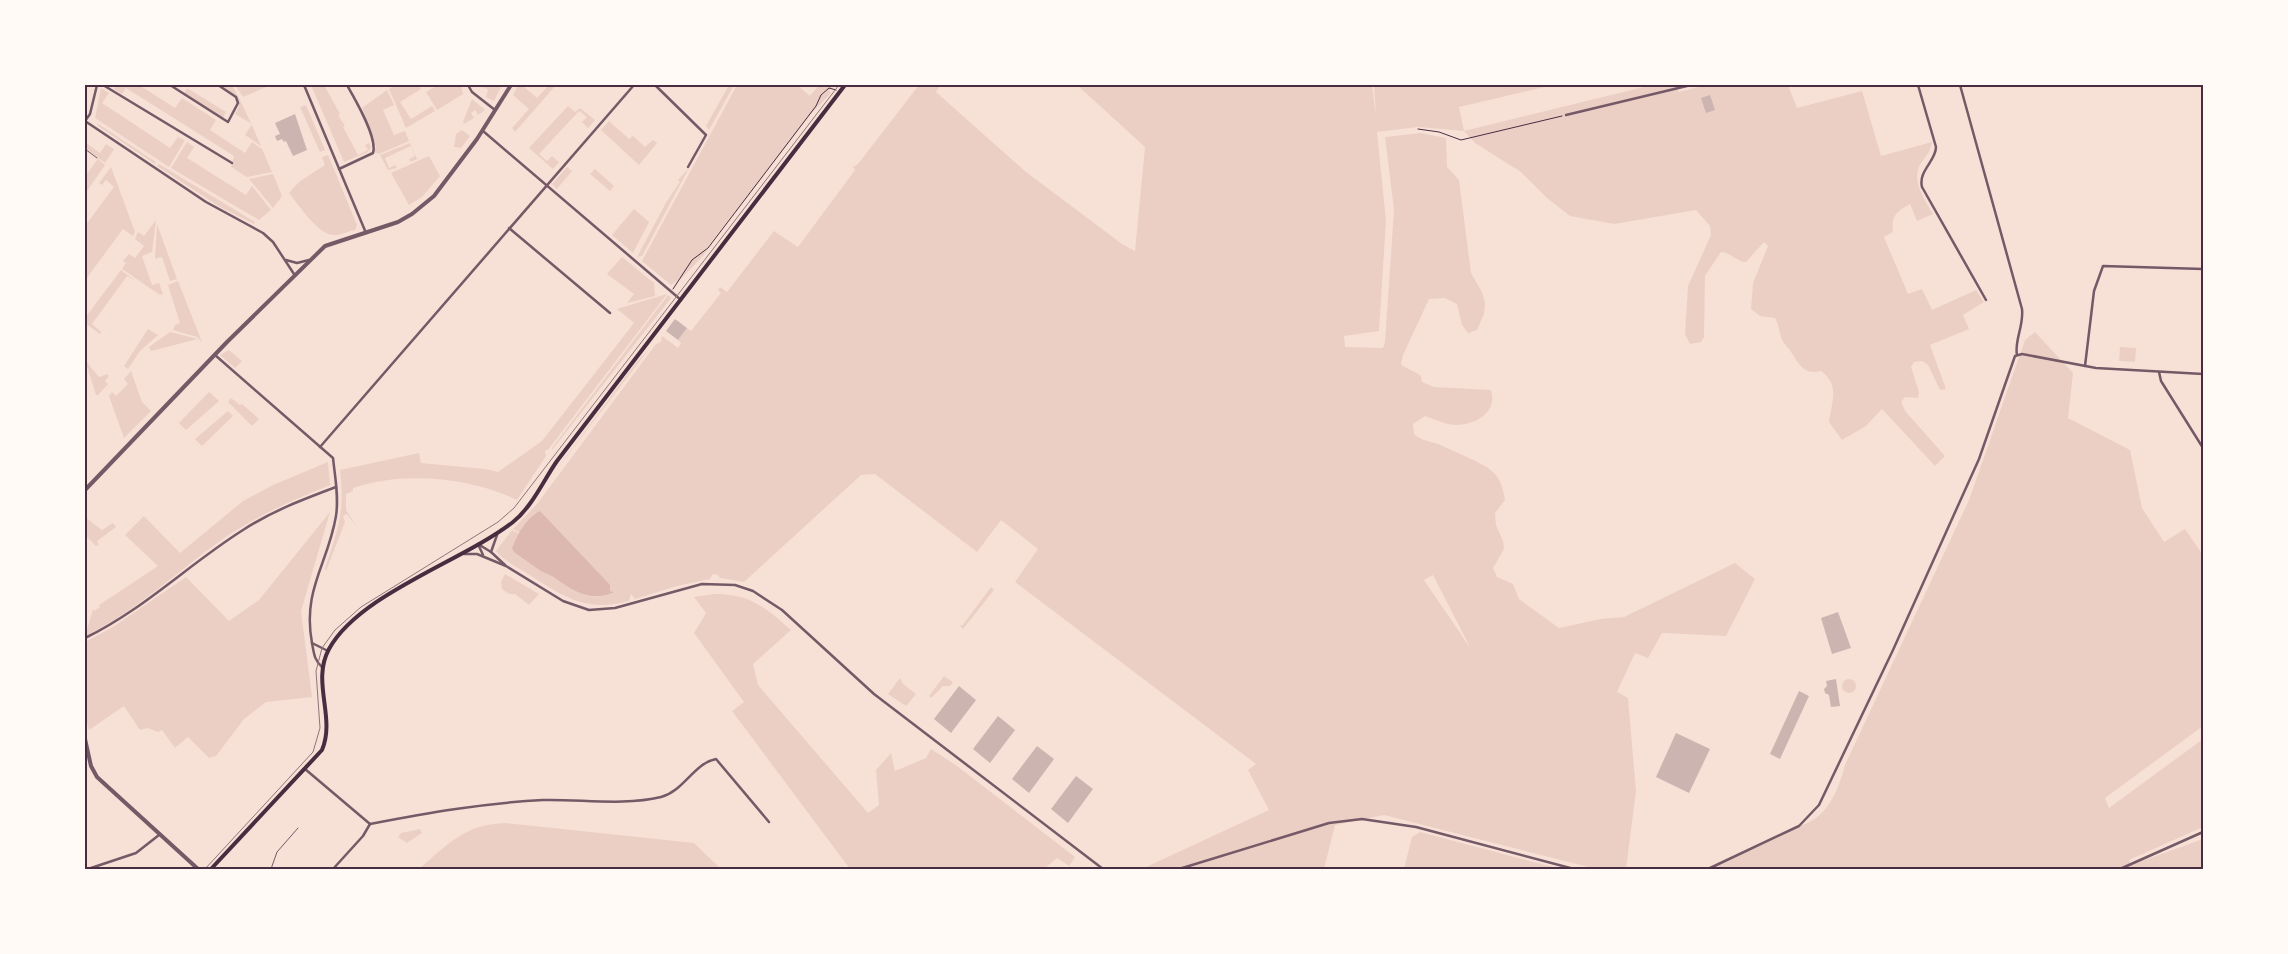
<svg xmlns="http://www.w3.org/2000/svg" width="2288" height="954" viewBox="0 0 2288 954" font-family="'PT Sans Narrow',sans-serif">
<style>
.green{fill:#ebcfc5;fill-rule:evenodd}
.water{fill:#dcb8b0}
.building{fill:#ccb4b1}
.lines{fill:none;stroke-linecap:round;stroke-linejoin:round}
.path{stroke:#4a2c40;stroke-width:1}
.service{stroke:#755966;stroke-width:1}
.minor{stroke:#755966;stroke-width:2.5}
.tertiary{stroke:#755966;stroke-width:4}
.secondary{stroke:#4a2c40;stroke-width:4}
.tram{stroke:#8f747c;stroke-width:1}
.neatline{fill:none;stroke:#4a2c40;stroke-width:2}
</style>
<rect width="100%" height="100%" fill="#f7e1d7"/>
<g class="green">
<polygon points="117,85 139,85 175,108 182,98 216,120 210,130 245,153 252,142 262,149 272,172 247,177 231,167 234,156 126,88 122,94 114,89"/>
<path d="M220,85h12c11,20 20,40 29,61l-16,-11 7,-11 -17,-10 4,-8 -2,-10z"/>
<polygon points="235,85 271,85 243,97"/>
<polygon points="311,85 324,85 340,114 338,115 345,126 343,127 358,155 368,150 365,145 369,143 371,147 368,152 344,162"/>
<polygon points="395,85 419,85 421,89 400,102 411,119 432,106 435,111 406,128 389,89"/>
<polygon points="438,85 461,85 463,94 437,110 426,92"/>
<polygon points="483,85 502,85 494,101 486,97 488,90 484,87 482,89"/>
<polygon points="518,85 522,85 537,98 549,85 556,85 515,132 512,128 529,109 513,95"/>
<polygon points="729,85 734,85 709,130 706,126"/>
<path d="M737,85h60l13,11 9,-11h14l-4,6 2,2 -21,22 -108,142 -20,21 -11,7 -29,-24zM792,138l-84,111 -5,4z"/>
<path d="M919,85h21l-4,7 90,80 96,72 13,7 10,-104 -68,-62h295l4,32 -2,-32h179l-94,22 5,24 188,-46h23l4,7 28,-7h81l9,23 65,-17 19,65 51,-14c-2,11 -5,13 -11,21 -11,17 4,37 12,51l-16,7 -7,-17c-14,8 -19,12 -17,28l-9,5 24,57 14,-5 10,21 44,-20 8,12 -21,13 6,14 -39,16 16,44 -6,1 -12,-25 -6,-4 -8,1 -3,5 8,25 -1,6 -13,-1 -4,5 5,10 39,44 -10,10 -53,-57 -16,17 -24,14 -13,-18c3,-22 11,-37 -8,-51 -18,4 -21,-6 -30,-19 -2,-4 -7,-8 -9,-12 -3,-8 -3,-15 -7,-22l-15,-2 -9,-7 2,-26 15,-37 -4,-4 -18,20c-9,0 -14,-9 -25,-10l-16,24 -1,61 -3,5 -11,2 -5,-10 3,-48 23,-51 -1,-9 -14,-16 -82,14 -44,-8 -23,-18 -26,-26 -46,-29 -11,-12 -46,-4 -41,5 9,89 -7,110 -35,5 1,11 38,1 2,-6 9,-132 -9,-73 36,-4 25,5 1,29 12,13 12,93 11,19 3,11 -1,11 -7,16 -9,3 -6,-8 -5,-21 -12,-6 -16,1 -26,56 -2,9c6,6 13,6 20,12l1,6 12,5 57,3c7,22 -15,35 -35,35 -10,0 -21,-6 -31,-9l-12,8 1,10c8,7 15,7 24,10 10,4 19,9 29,13 23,11 34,15 38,43l-10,13 1,12 7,16 1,8 -11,19 4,9 16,7 6,15 40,29 42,-9 23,-2 111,-54 20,16 -29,57 -64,-3 -14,25 -13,-5 -18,39 11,6 8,93 -10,78h-30l-212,-54 -49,10 -11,44 -180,-1 125,-58 -21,-40 8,-6 -241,-182 23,-33 -37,-29 -24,32 -102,-78 -14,1 -117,107 -24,-4 -2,-3 -5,-1 -3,5 -33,7 -42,13 -4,-5 -2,7c-44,12 -66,-5 -101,-27 -11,-7 -24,-13 -32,-23l16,-21 7,4 -7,15 3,4c13,9 27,16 40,25 20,12 36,26 61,14l-6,-1 -70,-79 -6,2 -14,19 -7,-4 24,-25 119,-160 5,-2 1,-6 16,12 3,-5 -3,-3 9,-12 4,3 30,-38 -3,-3 2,-3 7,5 47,-61 24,16 57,-77 -2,-3 5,-3zM1433,575l36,70v1l-45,-66z"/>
<polygon points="101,88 109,93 102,103 170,148 178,137 185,140 169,167 95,118"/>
<polygon points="187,88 226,112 223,118 184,93"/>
<polygon points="387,90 394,105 383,110 394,135 405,131 409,141 379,154 374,152 376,147 362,108"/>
<polygon points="472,99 485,110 478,115 475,110 471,113 474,118 464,124 463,122"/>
<polygon points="306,105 325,150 320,152 300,107"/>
<polygon points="568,106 575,112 580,108 595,120 588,128 582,122 587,117 579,111 539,154 547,161 552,156 559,162 553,169 529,148"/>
<polygon points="609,121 629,139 633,136 645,147 653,140 657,143 639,165 601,130"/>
<polygon points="97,123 156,162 155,164 98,126"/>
<polygon points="462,130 470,136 461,148 454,147 456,134"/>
<polygon points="85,142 100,153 106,144 114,149 105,163 85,148"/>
<polygon points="187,142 194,147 187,158 246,195 252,186 271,210 259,220 171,168"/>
<polygon points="410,143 417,159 411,162 409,159 415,156 411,146 385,158 389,168 395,165 397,168 388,170 380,155"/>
<path d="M328,155l29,70 -2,5c-6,1 -16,6 -23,5 -15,-2 -34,-31 -43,-42l10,-11 26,-17 -3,-8z"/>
<polygon points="429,156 440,176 422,197 409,205 391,173"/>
<polygon points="98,159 105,165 85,194 85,176"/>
<polygon points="159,164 255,222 254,224 220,207 157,166"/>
<polygon points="111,167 135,232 133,236 123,229 86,279 85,226 114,187 106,180 102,185 99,183"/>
<polygon points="567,167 572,171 557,189 552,184"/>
<polygon points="689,168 642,256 637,257 667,201 680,182 678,180"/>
<polygon points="595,169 614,186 610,191 590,174"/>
<polygon points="273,174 282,196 273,208 249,179"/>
<polygon points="634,209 649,222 633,253 612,235"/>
<polygon points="156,220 152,252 142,256 152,285 159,283 163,294 160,295 122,269 126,263 123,261 129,254 135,258 144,246 135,239 138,232 144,236"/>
<polygon points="157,224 177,279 170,281 162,257 155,259"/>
<polygon points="622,257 654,283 655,296 627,303 634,294 607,274"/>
<polygon points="121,270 137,282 127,276 92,324 101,332 100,334 85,323 85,318"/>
<polygon points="178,281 202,342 197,337 173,330 175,325 180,323 168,285"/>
<path d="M667,294l-119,156h-3l1,6 -29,44c-47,-23 -114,-29 -164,-12v3l-7,3v16l11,17 -10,-13 -4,2 2,6 -19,49 -1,-2c13,-40 20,-57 15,-99l79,-17 2,10 64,6 13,3 44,-31 92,-118 -17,-14z"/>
<polygon points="668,295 671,298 552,450 552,448"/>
<polygon points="148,329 158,335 140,351 128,369 124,366"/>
<polygon points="170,332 198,339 151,351 149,347"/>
<path d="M2035,332l38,41 -5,45 62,32 12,58 22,34 21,-13 18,26v171l-98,72 4,10 94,-69v88l-74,33 2,5 72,-26v30h-495l91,-43c28,-7 39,-35 46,-61l124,-265 56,-160z"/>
<polygon points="2120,347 2136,348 2135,362 2119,361"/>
<polygon points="649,349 544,486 636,363"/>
<polygon points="229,350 242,361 235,368 220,355"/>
<polygon points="85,360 99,377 107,374 109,376 105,381 108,384 98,395 96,395"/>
<polygon points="131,371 142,402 151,411 124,438 109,396 112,392 116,396 128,384 124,379"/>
<polygon points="209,392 219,401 186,430 179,423"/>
<polygon points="231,398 240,405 242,404 259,419 252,426 228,402"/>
<polygon points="228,411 233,416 202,446 195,439"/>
<path d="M328,462l2,23c-37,15 -74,31 -107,54 -46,32 -86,72 -138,97l8,-27 1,2 6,-4 -1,-2 59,-39 -33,-31 19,-19 36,37 63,-52 30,-16z"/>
<polygon points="330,512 301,611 312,697 266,702 244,719 216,756 209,758 188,737 175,748 162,730 158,732 148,728 140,730 124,706 89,730 85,716 85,642 113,627 186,577 229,621 259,600"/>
<polygon points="85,517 102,530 113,523 116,527 97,541 99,545 96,546 85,535"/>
<polygon points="505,574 539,594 529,605 515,594 509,594 502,589 501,582"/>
<polygon points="991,587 994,590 963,629 958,623 962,626"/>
<path d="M714,594c36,0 51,13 77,36l-38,34 5,21 110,128 11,-8 -3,-35 15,-17 4,18 31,-13 5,-9 26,17 118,91 -6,9 -12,-8 -13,11h-194l-118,-158 12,-9 -50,-69 12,-20 -12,-16z"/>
<polygon points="944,676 953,682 950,686 943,686 931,698 929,696"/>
<polygon points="900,678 903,684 916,694 906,706 888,694"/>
<circle cx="1849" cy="686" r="7"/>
<path d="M506,823l188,20 27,26h-302c29,-25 46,-45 87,-46z"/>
<polygon points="420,829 422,833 407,843 398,837 401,833"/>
<polygon points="1420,832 1560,869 1404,869 1412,837"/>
</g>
<path class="water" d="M540,511l70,74v6l5,1c-23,11 -42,-1 -60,-14 -4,-3 -10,-5 -14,-7 -9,-6 -17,-12 -26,-18l-3,-4c4,-13 15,-32 28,-38z"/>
<g class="building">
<polygon points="1710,95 1715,110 1706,113 1701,98"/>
<polygon points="295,114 307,150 293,156 286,141 284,142 282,139 277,141 275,136 280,134 275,123"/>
<polygon points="675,319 687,328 678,340 666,331"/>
<polygon points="1838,612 1851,648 1832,654 1821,618"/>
<polygon points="1836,679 1840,706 1831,707 1829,695 1825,693 1824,689 1827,686 1826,681"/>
<polygon points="959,686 976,700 951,733 934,719"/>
<polygon points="1799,691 1809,696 1780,759 1770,754"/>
<polygon points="998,716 1015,730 990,763 973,749"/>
<polygon points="1676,733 1710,749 1689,793 1656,777"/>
<polygon points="1037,746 1054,759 1029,793 1012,779"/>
<polygon points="1076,776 1093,789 1068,823 1051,809"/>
</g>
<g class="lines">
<g class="path">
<polyline points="1418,129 1439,132 1461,140 1562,116"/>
<polyline points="673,289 692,260 708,248 816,106 821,95 829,88 836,90"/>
</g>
<g class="service">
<polyline points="85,149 97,158"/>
<polyline points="271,869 277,852 298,828"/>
</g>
<g class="minor">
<polyline points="103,85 232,163"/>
<polyline points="170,85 228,122 238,103 236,97 218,85"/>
<polyline points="304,85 366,233"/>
<polyline points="429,85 434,85"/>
<polyline points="468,85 472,92 495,110"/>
<polyline points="655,85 706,135 688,167"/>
<path d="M1918,85l18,62c0,14 -18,24 -14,40l64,113"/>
<path d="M1960,85l62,224c2,17 -8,32 -5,46"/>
<polyline points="1566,115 1691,85"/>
<polyline points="85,121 206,202 263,233 273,242 294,274"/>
<polyline points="85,121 90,114 97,85"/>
<polyline points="483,131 681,300"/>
<path d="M339,169l34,-16c5,-15 -18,-54 -26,-68"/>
<polyline points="509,228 610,313"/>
<polyline points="286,260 297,263 309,260"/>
<path d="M215,355l118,103c2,19 6,39 3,58 -8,48 -34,74 -24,127 2,10 2,17 10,24"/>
<polyline points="2085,366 2094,291 2103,266 2203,269"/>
<polyline points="2159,372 2161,381 2203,448"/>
<polyline points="320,447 634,85"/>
<polyline points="478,544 491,552 505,565"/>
<polyline points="478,544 483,555"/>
<polyline points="491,552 497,535"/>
<polyline points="464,554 477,554 506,566 563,601 589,610 615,608 702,584 735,585 753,591 782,610 874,694 1103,869"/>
<path d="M85,638c58,-28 104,-74 158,-108 29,-19 61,-31 93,-43"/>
<polyline points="312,643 328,651"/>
<polyline points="305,769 370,824"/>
<path d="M370,824c57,-11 114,-21 173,-24 38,-1 81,6 118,-3 23,-6 33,-34 55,-38l53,63"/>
<polyline points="88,869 136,853 159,835"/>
<polyline points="333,869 363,836 370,824"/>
<polyline points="1179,869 1329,823 1362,819 1416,827 1574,869"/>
<polyline points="1708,869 1799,826 1819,805 1893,650 1979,459 2015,356 2022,354 2096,368 2203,374"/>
<polyline points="2120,869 2203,832"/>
</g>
<g class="tertiary">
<polyline points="85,490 227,342 325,246 398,222 412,214 434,196 477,139 511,85"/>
<polyline points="85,739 91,766 97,777 198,869"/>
</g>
<path class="secondary" d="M211,869l111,-119c14,-33 -11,-68 7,-101 30,-55 134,-88 184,-127 19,-15 30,-41 44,-61l288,-376"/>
<polyline class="tram" points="205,869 313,752 320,728 316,671 322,648 335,630 361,607 498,522 514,508 839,85"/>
</g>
<rect width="2288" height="954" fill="none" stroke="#fffaf5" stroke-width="172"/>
<rect x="86" y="86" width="2116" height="782" class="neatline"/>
</svg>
